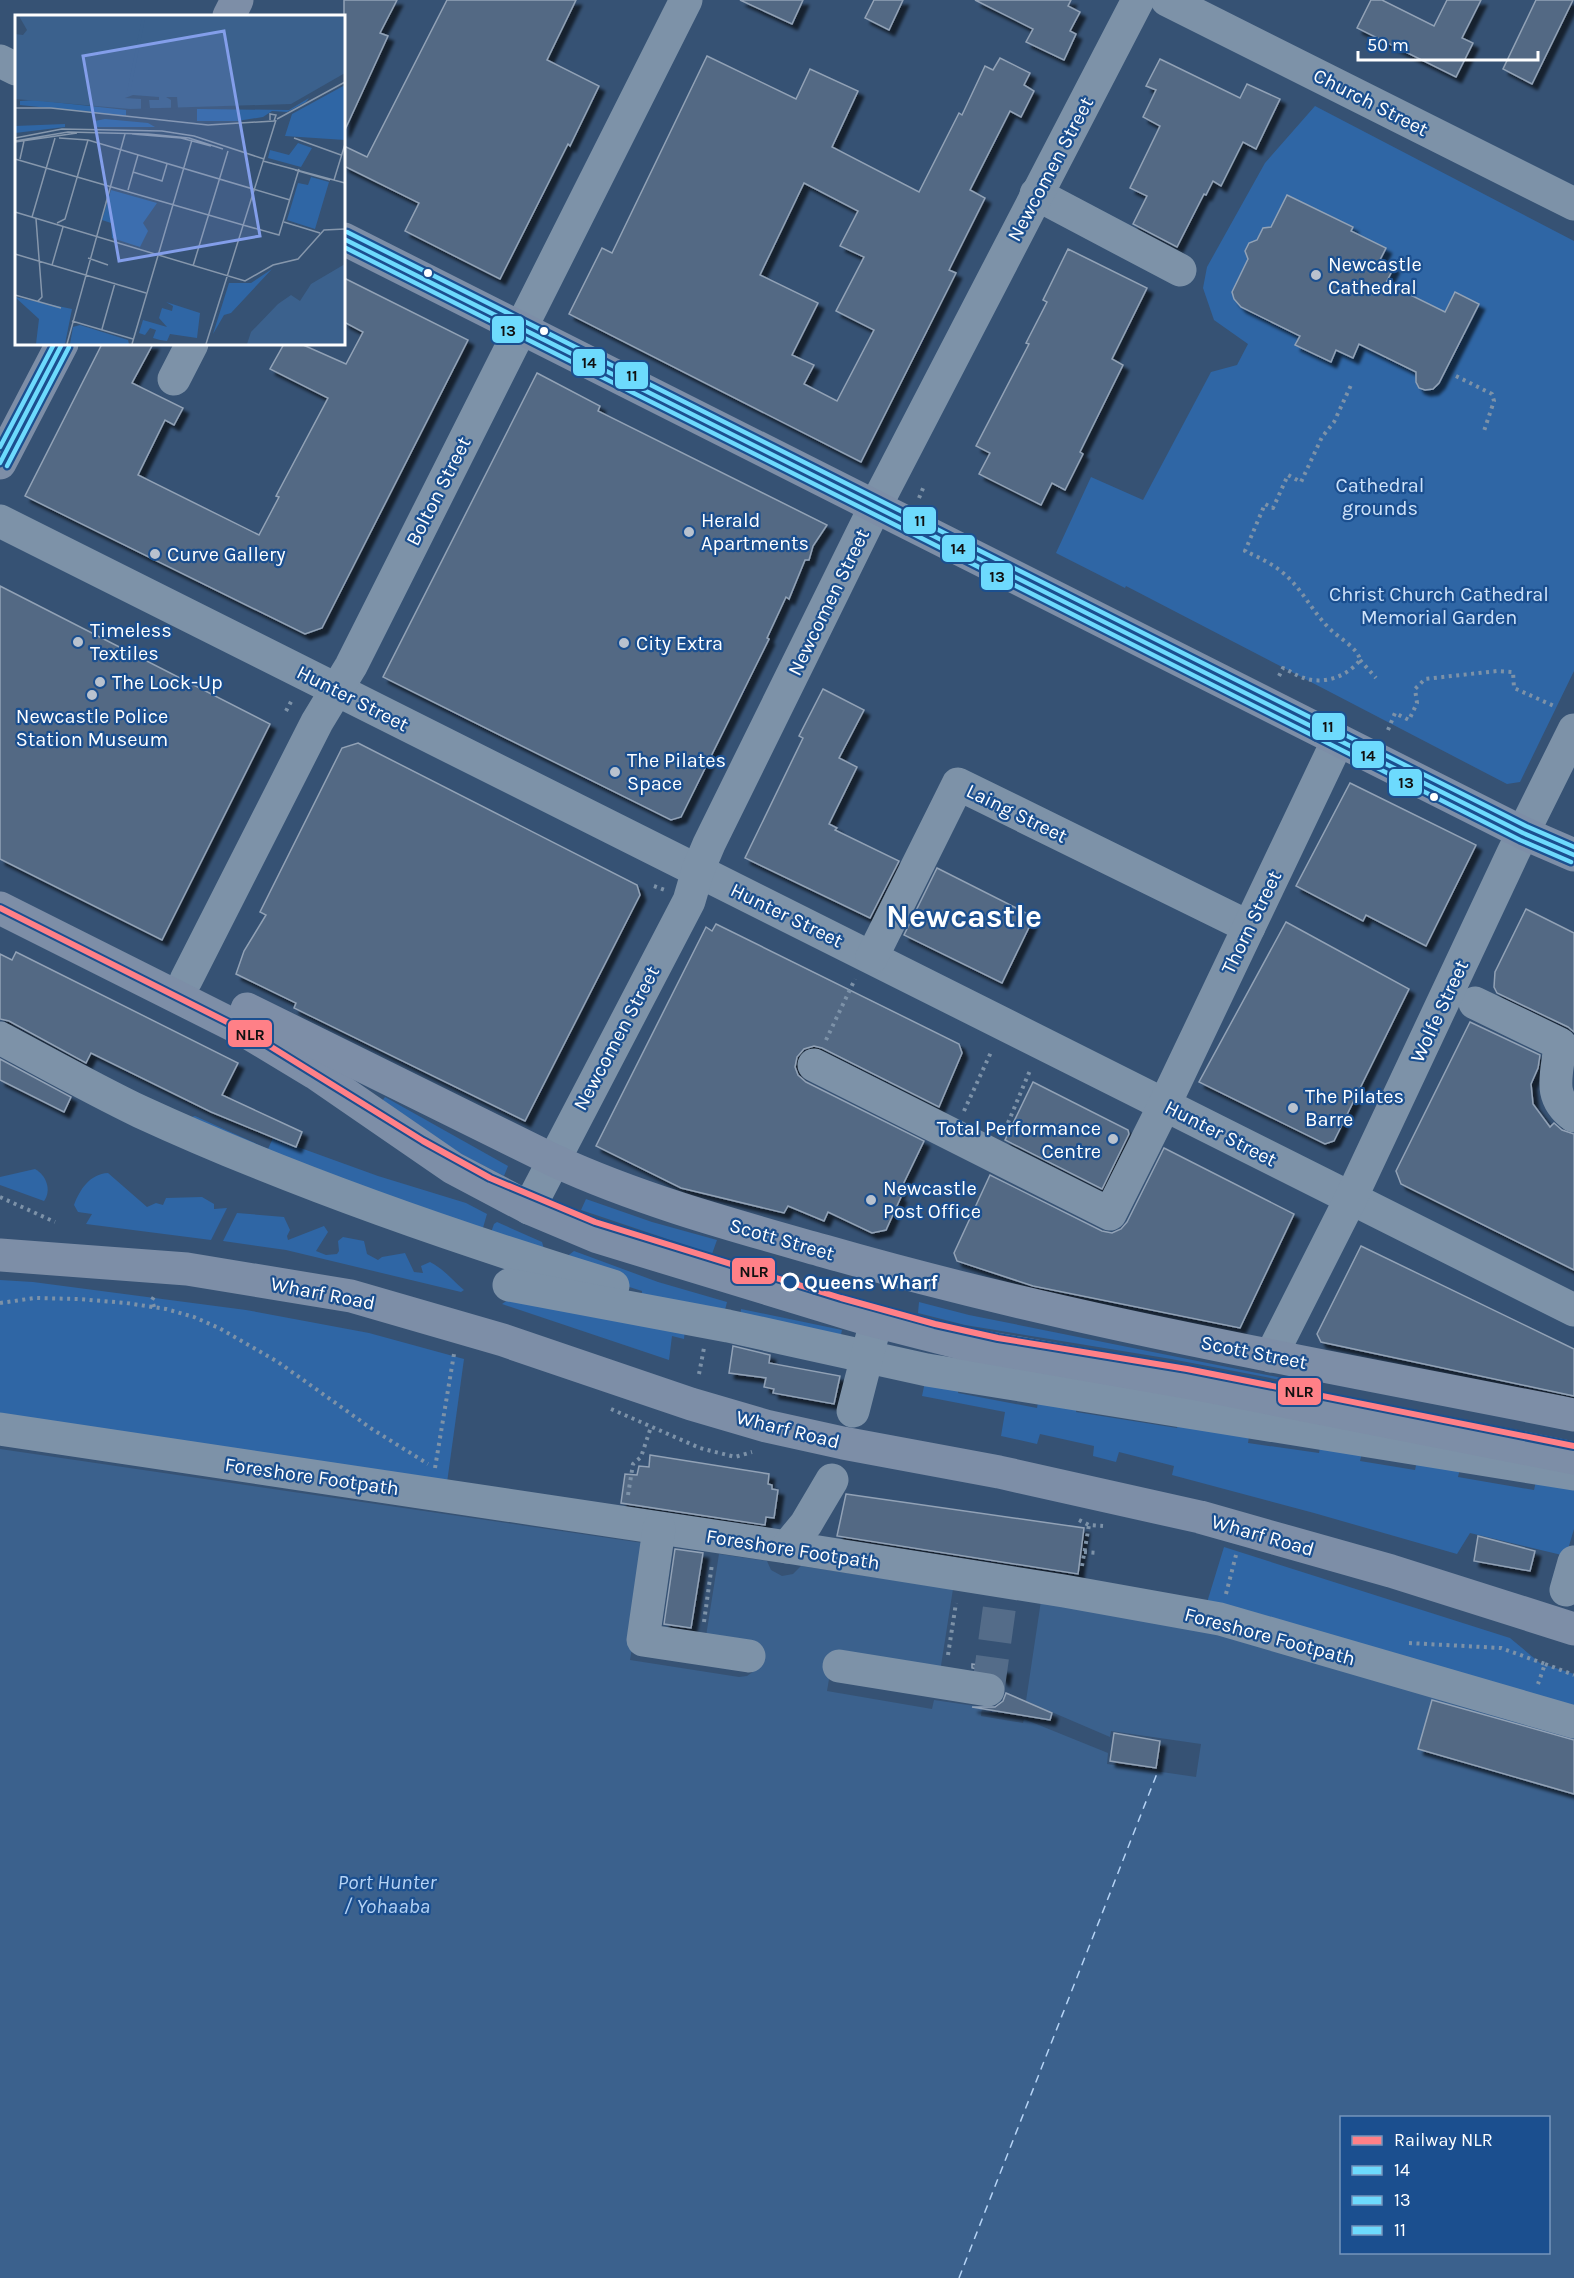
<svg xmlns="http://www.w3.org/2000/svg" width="1574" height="2278" viewBox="0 0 1574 2278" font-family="Karla,sans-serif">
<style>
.green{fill:#2f66a5}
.water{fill:#3b618d;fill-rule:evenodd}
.pier{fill:#365274}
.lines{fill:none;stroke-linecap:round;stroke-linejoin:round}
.ferry{stroke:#b5d3f5;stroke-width:1.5;stroke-dasharray:8 6;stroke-linecap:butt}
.building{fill:#526984;stroke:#92a2b6;stroke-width:1.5;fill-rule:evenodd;filter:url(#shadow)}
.minor-tunnel{stroke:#546c89;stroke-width:33;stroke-dasharray:33 16;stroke-linecap:butt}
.path{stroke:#7d92a8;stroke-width:4;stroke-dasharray:3 4.5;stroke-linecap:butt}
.minor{stroke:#7d92a8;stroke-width:33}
.major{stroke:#7d8ea7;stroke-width:33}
.bus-1-casing{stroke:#1b4f8f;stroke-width:9}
.bus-2-casing{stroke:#1b4f8f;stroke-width:9}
.bus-3-casing{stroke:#1b4f8f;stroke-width:9}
.bus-1{stroke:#6ddafd;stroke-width:4.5}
.bus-2{stroke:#6ddafd;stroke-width:4.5}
.bus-3{stroke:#6ddafd;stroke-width:4.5}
.rail-1-casing{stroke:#1b4f8f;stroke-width:10}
.rail-1{stroke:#ff8087;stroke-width:6}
.bus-dot{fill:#fff;stroke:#1b4f8f;stroke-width:2}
.poi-dot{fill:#b9c2ce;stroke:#1b4f8f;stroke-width:2}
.stop-dot{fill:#1b4f8f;stroke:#fff;stroke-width:3}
.labels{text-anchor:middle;stroke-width:4.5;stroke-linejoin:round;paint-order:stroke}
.street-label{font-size:20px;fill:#fff;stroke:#1b4f8f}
.poi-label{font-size:20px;fill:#fff;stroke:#1b4f8f;text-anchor:start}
.park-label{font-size:20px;fill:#cfe3fa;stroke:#1b4f8f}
.stop-label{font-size:20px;font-weight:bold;fill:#fff;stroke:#1b4f8f;text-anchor:start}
.water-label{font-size:21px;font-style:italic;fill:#b5d3f5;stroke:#1b4f8f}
.town-label{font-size:32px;font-weight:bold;fill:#fff;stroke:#1b4f8f}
.inset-river{fill:none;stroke:#3b618d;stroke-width:3}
.inset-road{fill:none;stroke:#8697ac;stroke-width:1.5}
.view{fill:#839eea;fill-opacity:0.15;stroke:#839eea;stroke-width:3}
.inset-edge{fill:none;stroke:#fff;stroke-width:3}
.line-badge{stroke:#1b4f8f;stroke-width:2}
.pale-badge-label{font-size:16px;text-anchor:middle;font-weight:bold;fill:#111}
</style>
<defs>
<filter id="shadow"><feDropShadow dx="5.5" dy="5.5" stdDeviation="1.5" flood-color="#0009"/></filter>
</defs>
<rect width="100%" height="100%" fill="#365274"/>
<g class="green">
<polygon points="1315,106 1574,241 1574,671 1520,782 1507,784 1126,586 1125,588 1056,553 1091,477 1143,500 1211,372 1237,365 1248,344 1214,320 1203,288 1207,267 1265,163"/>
<polygon points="385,1097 508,1166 504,1176 455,1151 378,1106"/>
<polygon points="195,1116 268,1149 273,1138 378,1176 466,1203 487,1214 480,1238 178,1121"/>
<path d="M35,1169c11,6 17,21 9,32l-44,-16v-8z"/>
<path d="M108,1173l39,34 9,-4 7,2 3,-7 36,-1 12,7v5l13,-1 -16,32 -125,-16 6,-10 -14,-2 -4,-7c6,-16 16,-31 34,-32z"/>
<polygon points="586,1199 652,1222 717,1240 712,1254 581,1210"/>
<path d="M237,1213l47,4 6,13 -3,6 1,4 36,-14 4,6 -12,19 10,4 11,-1 2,-3 -1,-10 5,-4 21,4 3,13 11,6 4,-3 23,-4 9,19 9,1 -2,-7 9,-4c14,7 22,18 34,28l-3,2 -175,-42 -63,-9z"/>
<polygon points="497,1222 542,1242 544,1249 488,1241 494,1224"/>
<polygon points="574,1251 658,1282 727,1302 724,1314 641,1298 642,1291 557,1264"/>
<polygon points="0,1280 33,1282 246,1310 369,1333 464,1359 446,1490 0,1423"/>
<polygon points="515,1295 685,1329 684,1339 672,1336 669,1360 502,1304"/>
<polygon points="919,1302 969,1315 1317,1385 1317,1387 1171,1359 965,1325 918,1313"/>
<polygon points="741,1309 842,1330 840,1339 740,1317"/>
<polygon points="926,1377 959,1383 958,1393 1037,1408 1039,1396 1077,1402 1076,1412 1177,1428 1179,1419 1250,1430 1248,1443 1319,1453 1321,1442 1363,1449 1360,1461 1415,1470 1418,1457 1461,1464 1458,1477 1534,1490 1537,1477 1574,1483 1574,1529 1566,1556 1470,1533 1457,1554 1314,1513 1172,1475 1174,1466 1119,1452 1116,1462 1093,1456 1094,1446 1040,1434 1037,1444 1001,1436 1005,1412 922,1396"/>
<polygon points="1224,1547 1510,1638 1540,1663 1574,1674 1574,1715 1205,1609"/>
</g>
<path class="water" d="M0,1449l643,94 59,4 464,71 408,114v546h-1574zM1342,2118h206v134h-206z"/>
<polygon class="pier" points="650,1541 1042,1594 1026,1701 1110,1737 1111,1731 1201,1744 1196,1777 1107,1764 1108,1753 1024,1719 1023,1723 981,1716 982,1707 934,1700 932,1709 827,1691 833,1655 940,1672 953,1589 801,1566 793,1574 782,1576 771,1570 767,1561 719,1554 706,1636 754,1671 747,1676 739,1677 630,1660"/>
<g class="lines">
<polyline class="ferry" points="959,2278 1158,1771"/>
</g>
<g class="building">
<polygon points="344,0 397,0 380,33 388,36 344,132"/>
<polygon points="447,0 576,0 547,60 599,86 570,146 568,144 500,279 405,231 419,203 344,166 344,146 367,157"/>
<polygon points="740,0 803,0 792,24"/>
<polygon points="874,0 903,0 889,30 865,18"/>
<polygon points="975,0 1071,0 1068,6 1080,12 1070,31 1076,34 1064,60 1026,42 1033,29"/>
<polygon points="1371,0 1382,0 1434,26 1447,0 1481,0 1462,38 1473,43 1456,77 1357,28"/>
<polygon points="1536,0 1573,0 1532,84 1503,69"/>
<path d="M707,56l89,43 14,-30 48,22 -26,56 87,45 40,-79 3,2 23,-49 8,4 7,-12 30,15 -6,12 10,6 -13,26 -11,-6 -40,79 15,8 -36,72 7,3 -95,189 -292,-148 33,-66 10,5zM804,183l54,28 -18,35 24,11 -28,54 38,19 -37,71 -33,-17 10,-19 -22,-10 26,-52 -58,-28z"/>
<polygon points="1160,59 1240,98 1247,84 1280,99 1256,149 1243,142 1221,186 1213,181 1206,195 1204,194 1177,247 1133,224 1147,196 1130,188 1160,126 1143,117 1156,90 1146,86"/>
<polygon points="1287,195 1353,227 1351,231 1386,248 1380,260 1394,267 1386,283 1445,312 1455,292 1479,304 1439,383 1433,389 1425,390 1419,388 1416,382 1416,372 1359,344 1353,358 1336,350 1331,362 1295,345 1300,336 1241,307 1234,299 1232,292 1248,259 1245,251 1249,243 1257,240 1263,228 1271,227"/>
<polygon points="1068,249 1147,288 1112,359 1123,365 1080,452 1083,454 1065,490 1052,483 1041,505 979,474 990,453 976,446 1029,344 1026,343 1047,302 1043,300"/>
<polygon points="344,278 468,340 322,628 305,634 25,496 102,344 153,344 132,383 183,408 174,425 165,420 138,475 259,535 279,497 276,496 328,398 270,369 284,344 301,344 346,364 363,332 344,322"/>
<polygon points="537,373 600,406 598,411 827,525 813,546 809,560 805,560 789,599 786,597 767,638 769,639 681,817 671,820 383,677"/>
<polygon points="0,586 270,724 162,940 0,859"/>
<polygon points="823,689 864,710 839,758 857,767 829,824 837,828 835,830 899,861 870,918 745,858 803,738 799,736"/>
<polygon points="358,743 637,885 640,895 525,1121 294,1008 296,1003 236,974 244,951 266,915 260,912 342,748"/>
<polygon points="1350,783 1476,845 1426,946 1366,915 1363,921 1296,886"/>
<polygon points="937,868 1034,917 1002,983 904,935"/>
<polygon points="1526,909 1574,933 1574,1032 1568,1027 1497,993 1494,987 1495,972"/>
<polygon points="1286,922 1409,989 1334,1141 1325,1144 1199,1082"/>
<polygon points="716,924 959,1044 962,1053 939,1107 822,1048 814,1046 804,1049 797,1057 795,1067 798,1075 806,1082 924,1141 898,1195 901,1197 886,1230 872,1233 828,1212 824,1221 788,1206 784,1213 681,1188 596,1146 706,927 712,931"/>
<polygon points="16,952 238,1063 222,1095 302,1132 296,1147 211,1112 91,1053 86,1063 9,1021 0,1019 0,954 12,960"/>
<polygon points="1470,1022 1540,1055 1538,1068 1531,1084 1533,1104 1550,1127 1554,1123 1562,1130 1574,1134 1574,1270 1401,1184 1396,1171"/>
<polygon points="0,1059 71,1097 64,1112 0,1080"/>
<polygon points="1033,1082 1128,1130 1129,1134 1102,1189 1005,1140"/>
<polygon points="1164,1148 1294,1214 1240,1328 1033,1286 957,1261 954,1253 990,1175 1102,1231 1112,1233 1121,1229 1127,1222"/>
<polygon points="1361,1246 1574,1349 1574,1396 1321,1342 1317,1334"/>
<polygon points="733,1346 770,1355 769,1363 840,1376 834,1404 773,1393 774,1389 764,1387 766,1378 729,1373"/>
<polygon points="650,1455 769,1474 768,1484 772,1485 772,1489 778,1490 774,1518 766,1517 765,1525 621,1503 625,1474 637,1475 639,1466 649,1467"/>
<polygon points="846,1494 1084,1528 1078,1574 837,1536"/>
<polygon points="1478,1536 1535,1551 1530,1571 1474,1561"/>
<polygon points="675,1549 703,1553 691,1628 664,1624"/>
<polygon points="972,1664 1006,1669 1004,1681 999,1675 992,1672 972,1668"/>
<polygon points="1006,1693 1052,1713 1050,1720 972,1707 995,1707 1003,1701"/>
<polygon points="1432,1700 1574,1740 1574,1794 1418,1749"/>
<polygon points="1114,1733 1160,1741 1156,1768 1110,1761"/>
</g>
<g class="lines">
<polyline class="minor-tunnel" points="988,1690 1003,1582"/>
<g class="path">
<polyline points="1456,376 1492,394 1494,401 1484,431"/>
<polyline points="919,498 924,486"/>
<polyline points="1360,660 1376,678"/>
<path d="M1279,676l4,-8c7,3 14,8 21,10 20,7 44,-2 56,-18 -2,-12 -21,-22 -29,-30 -19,-18 -29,-42 -49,-58 -11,-9 -24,-15 -37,-21l20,-47 8,4 15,-33 13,7 21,-45 12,-15 18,-39"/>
<polyline points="286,711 293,698"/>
<polyline points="1388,730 1395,713 1409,720 1417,703 1415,689 1425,679 1497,671 1513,672 1514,688 1554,706"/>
<polyline points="654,886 665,890"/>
<polyline points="826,1040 855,979"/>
<polyline points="964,1111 992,1050"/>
<polyline points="1005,1130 1031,1068"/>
<polyline points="0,1197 55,1222"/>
<polyline points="0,1303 35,1298 79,1299 126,1303 166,1309 194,1317 219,1328 278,1362 372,1429 428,1464"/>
<polyline points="154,1307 152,1300 155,1295"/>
<polyline points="699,1374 704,1348"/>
<polyline points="611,1409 700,1448 735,1457 752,1452"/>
<polyline points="435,1468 454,1354"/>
<polyline points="628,1495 633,1464 641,1457 651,1427"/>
<polyline points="1079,1520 1089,1525 1103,1526"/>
<polyline points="1084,1552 1098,1553"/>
<polyline points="1082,1566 1089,1525"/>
<polyline points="1226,1594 1236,1555"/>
<polyline points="704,1622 712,1564"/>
<polyline points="1409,1643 1501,1648 1545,1664 1538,1684"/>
<polyline points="948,1655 956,1603"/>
<polyline points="1545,1664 1574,1675"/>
</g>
<g class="minor">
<polyline points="1167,0 1574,204"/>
<polyline points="0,61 16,69"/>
<polyline points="1036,194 1180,270"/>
<polyline points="174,379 192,344"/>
<polyline points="0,521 1574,1310"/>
<polyline points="872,957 958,784 1249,927"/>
<polyline points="186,980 317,722 351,666 686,0"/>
<path d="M1475,1003l85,41c-2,29 -14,52 14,72"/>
<path d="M0,1038c47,25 93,51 141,74 152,70 311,125 472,174"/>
<polyline points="814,1065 1110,1214 1159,1116 1338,740"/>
<polyline points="529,1208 689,901 698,870 709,844 875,507 1138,0"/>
<polyline points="509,1285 728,1326 927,1370 1574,1474"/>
<polyline points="1271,1356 1351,1198 1513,853 1574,730"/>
<polyline points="853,1411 872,1337"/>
<polyline points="0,1429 787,1547 1064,1591 1220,1619 1574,1722"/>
<polyline points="659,1529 643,1640 749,1656"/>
<polyline points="787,1547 806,1524 832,1480"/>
<polyline points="1566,1590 1574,1562"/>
<polyline points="839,1666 988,1690"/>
</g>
<g class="major">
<polyline points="229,16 237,0"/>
<polyline points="344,239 1523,833 1574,855"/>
<polyline points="0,463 62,344"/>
<polyline points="0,908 247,1032 315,1073 453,1168 529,1208 598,1237 867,1319 961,1343 1197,1384 1574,1458"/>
<path d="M247,1009l306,151c87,40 179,65 271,91 246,71 499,114 750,164"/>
<polyline points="0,1255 187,1269 351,1296 503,1340 691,1404 766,1426 843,1443 999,1472 1200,1517 1391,1571 1574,1629"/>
</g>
<g class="bus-1-casing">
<g id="bus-1">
<polyline points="344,239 1523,833 1574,855"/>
<polyline points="0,463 62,344"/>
</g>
</g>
<g class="bus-2-casing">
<g id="bus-2">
<polyline points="344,247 1520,840 1571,862"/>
<polyline points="7,466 69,347"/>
</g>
</g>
<g class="bus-3-casing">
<g id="bus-3">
<polyline points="347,232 1526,826 1574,847"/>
<polyline points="0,447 54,344"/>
</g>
</g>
<use href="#bus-1" class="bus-1"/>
<use href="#bus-2" class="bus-2"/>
<use href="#bus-3" class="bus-3"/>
<g class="rail-1-casing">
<polyline id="rail-1" points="0,908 247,1032 423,1141 490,1178 595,1222 841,1298 935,1324 998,1338 1187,1369 1574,1446"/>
</g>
<use href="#rail-1" class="rail-1"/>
</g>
<g class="bus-dot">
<circle cx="428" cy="273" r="5"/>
<circle cx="544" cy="331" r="5"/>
<circle cx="1434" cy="797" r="5"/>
</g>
<g class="poi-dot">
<circle cx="1316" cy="275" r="6"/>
<circle cx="689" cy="532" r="6"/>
<circle cx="155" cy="554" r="6"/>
<circle cx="78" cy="642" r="6"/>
<circle cx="624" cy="643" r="6"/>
<circle cx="100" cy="682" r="6"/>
<circle cx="92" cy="695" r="6"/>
<circle cx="615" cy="772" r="6"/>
<circle cx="1293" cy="1108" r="6"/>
<circle cx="1113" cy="1139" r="6"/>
<circle cx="871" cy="1200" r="6"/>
</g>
<circle class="stop-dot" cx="790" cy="1282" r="8"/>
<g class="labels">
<g class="street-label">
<text transform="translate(1371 102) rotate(27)" y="7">Church Street</text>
<text transform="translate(1050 169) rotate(-62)" y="7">Newcomen Street</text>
<text transform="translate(438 491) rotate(-63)" y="7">Bolton Street</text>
<text transform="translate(828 602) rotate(-64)" y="7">Newcomen Street</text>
<text transform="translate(353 698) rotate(27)" y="7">Hunter Street</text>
<text transform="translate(1017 813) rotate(26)" y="7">Laing Street</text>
<text transform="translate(787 915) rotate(26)" y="7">Hunter Street</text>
<text transform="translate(1251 922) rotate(-64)" y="7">Thorn Street</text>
<text transform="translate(1439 1011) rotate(-65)" y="7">Wolfe Street</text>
<text transform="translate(616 1038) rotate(-62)" y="7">Newcomen Street</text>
<text transform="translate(1221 1133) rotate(27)" y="7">Hunter Street</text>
<text transform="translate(782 1239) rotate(16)" y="7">Scott Street</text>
<text transform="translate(323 1293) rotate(11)" y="7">Wharf Road</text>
<text transform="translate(1254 1352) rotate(11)" y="7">Scott Street</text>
<text transform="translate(788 1429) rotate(14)" y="7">Wharf Road</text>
<text transform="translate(312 1476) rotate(8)" y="7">Foreshore Footpath</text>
<text transform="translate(1263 1535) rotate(16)" y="7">Wharf Road</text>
<text transform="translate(793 1549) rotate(9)" y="7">Foreshore Footpath</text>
<text transform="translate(1270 1636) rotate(15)" y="7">Foreshore Footpath</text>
</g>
<g class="poi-label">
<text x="1328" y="271">Newcastle<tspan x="1328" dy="23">Cathedral</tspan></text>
<text x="701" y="527">Herald<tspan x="701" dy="23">Apartments</tspan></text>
<text x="167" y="561">Curve Gallery</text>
<text x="90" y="637">Timeless<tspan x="90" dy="23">Textiles</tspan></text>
<text x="636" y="650">City Extra</text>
<text x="112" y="689">The Lock-Up</text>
<text x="92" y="723" text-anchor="middle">Newcastle Police<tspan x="92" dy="23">Station Museum</tspan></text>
<text x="627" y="767">The Pilates<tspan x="627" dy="23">Space</tspan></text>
<text x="1305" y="1103">The Pilates<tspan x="1305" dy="23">Barre</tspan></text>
<text x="1101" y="1135" text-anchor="end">Total Performance<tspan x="1101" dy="23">Centre</tspan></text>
<text x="883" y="1195">Newcastle<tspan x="883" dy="23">Post Office</tspan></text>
</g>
<g class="park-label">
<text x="1380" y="492">Cathedral<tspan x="1380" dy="23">grounds</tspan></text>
<text x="1439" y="601">Christ Church Cathedral<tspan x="1439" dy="23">Memorial Garden</tspan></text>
</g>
<g class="stop-label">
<text x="804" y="1289">Queens Wharf</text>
</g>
<g class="water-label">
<text x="387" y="1889">Port Hunter<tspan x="387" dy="24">/ Yohaaba</tspan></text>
</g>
<g class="town-label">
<text x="964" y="927">Newcastle</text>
</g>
</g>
<g transform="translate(15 15)">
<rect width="330" height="330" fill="#365274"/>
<path d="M330,70v55l-60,-4 7,-22zM294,83l-3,4 -19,10 -15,-1 -9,6 -26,4h-40v-12l92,1zM20,85l91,10v6l-106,-11v-4zM90,104l43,4 7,4h-61l1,-6zM50,109v3l-50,6v-7zM283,128l14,5 -11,19 -33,-9 2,-8 19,5zM296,162l18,5 -14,47 -28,-9 11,-37 10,2zM96,175l46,13 -14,20 5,8 -8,16 -28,-9 -1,-15 -9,-3zM257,254l-41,44 -7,2 -11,19 16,-51h22zM0,282l57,12 -7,35h-29l3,-25zM151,287l34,11 -3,25 -27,-4 -3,7 -7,-1 -7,-2 3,-8 -6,-2 -5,7 -6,-2 4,-13 24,7 -8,-9 3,-10 10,3 1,-5zM65,310l48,15 1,4h-59l3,-17z" fill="#2f66a5"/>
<path d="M4,1h326v57l-54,31 -161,5 -115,-10v-65l8,1 4,-5zM330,249v80h-98l4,-12 27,-28 13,-9 9,6 11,-17z" fill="#3b618d"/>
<path d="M118,80l26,2v3h-10l1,8h21v-8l-5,-3h11l1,11 -37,1v-10l-16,-1z" fill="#365274"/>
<path class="inset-river" d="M113,80l16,-79"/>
<path class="inset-road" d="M0,93h36l157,17 66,-4 2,-6 -6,-1v6M262,104l68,-37M117,119l49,4 30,8M0,123l47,-9 100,2 32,5 70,23M44,123l29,2 202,60M279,123l47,17M0,126l53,-9 80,2 41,4 34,11M0,127l62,-9M0,144l228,66M5,144l4,-18M248,146l82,22M280,155l35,10M118,157l29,9 5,-17M319,165l11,-36M113,175l10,-35M0,197l230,69 28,-16 25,-6 26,-29 21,-1M17,202l23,-79M21,204l6,78 -4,4M269,207l36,11M42,208l8,-4 23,-79M228,210l36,10 20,-66M0,239l131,39M73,243l20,7M37,250l11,-38M178,251l35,-115M0,280l46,13M57,306l61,18M87,314l13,-46M52,329l58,-210M117,329l60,-204M191,329l70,-224"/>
<path class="view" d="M209,16l36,205 -141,25 -36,-205z"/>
<rect width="330" height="330" class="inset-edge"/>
</g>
<g class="line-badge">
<rect x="491" y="315" width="34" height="29" rx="6" fill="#6ddafd"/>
<rect x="572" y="348" width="34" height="29" rx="6" fill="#6ddafd"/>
<rect x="614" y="361" width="35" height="29" rx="6" fill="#6ddafd"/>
<rect x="902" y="506" width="35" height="29" rx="6" fill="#6ddafd"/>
<rect x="941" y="534" width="35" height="29" rx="6" fill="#6ddafd"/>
<rect x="980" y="562" width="34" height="29" rx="6" fill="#6ddafd"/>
<rect x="1311" y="712" width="35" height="29" rx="6" fill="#6ddafd"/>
<rect x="1351" y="740" width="34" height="29" rx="6" fill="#6ddafd"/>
<rect x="1388" y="768" width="35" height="29" rx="6" fill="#6ddafd"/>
<rect x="227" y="1019" width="46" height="29" rx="6" fill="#ff8087"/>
<rect x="731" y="1257" width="45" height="28" rx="6" fill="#ff8087"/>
<rect x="1277" y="1377" width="45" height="29" rx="6" fill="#ff8087"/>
</g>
<g class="pale-badge-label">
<text x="508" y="336">13</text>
<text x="589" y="368">14</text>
<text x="632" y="381">11</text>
<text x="920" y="526">11</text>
<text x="958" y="554">14</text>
<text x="997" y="582">13</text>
<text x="1328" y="732">11</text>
<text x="1368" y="761">14</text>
<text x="1406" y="788">13</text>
<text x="250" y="1040">NLR</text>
<text x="754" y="1277">NLR</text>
<text x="1299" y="1397">NLR</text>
</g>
<rect x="1340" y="2116" width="210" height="138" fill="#1b4f8f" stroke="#7695bc" stroke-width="1.5"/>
<rect x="1352" y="2136" width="30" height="9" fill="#ff8087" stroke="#7695bc" stroke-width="1.5"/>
<text x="1394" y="2146" font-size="18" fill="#ffffff">Railway NLR</text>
<rect x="1352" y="2166" width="30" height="9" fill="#6ddafd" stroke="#7695bc" stroke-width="1.5"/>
<text x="1394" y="2176" font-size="18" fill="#ffffff">14</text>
<rect x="1352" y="2196" width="30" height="9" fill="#6ddafd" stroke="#7695bc" stroke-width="1.5"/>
<text x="1394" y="2206" font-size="18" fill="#ffffff">13</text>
<rect x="1352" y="2226" width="30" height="9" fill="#6ddafd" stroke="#7695bc" stroke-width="1.5"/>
<text x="1394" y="2236" font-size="18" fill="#ffffff">11</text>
<path d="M1358 51v9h180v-9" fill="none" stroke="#ffffff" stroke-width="3"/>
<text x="1367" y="51" font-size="18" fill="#ffffff" stroke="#1b4f8f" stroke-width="4.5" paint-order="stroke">50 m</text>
</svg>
